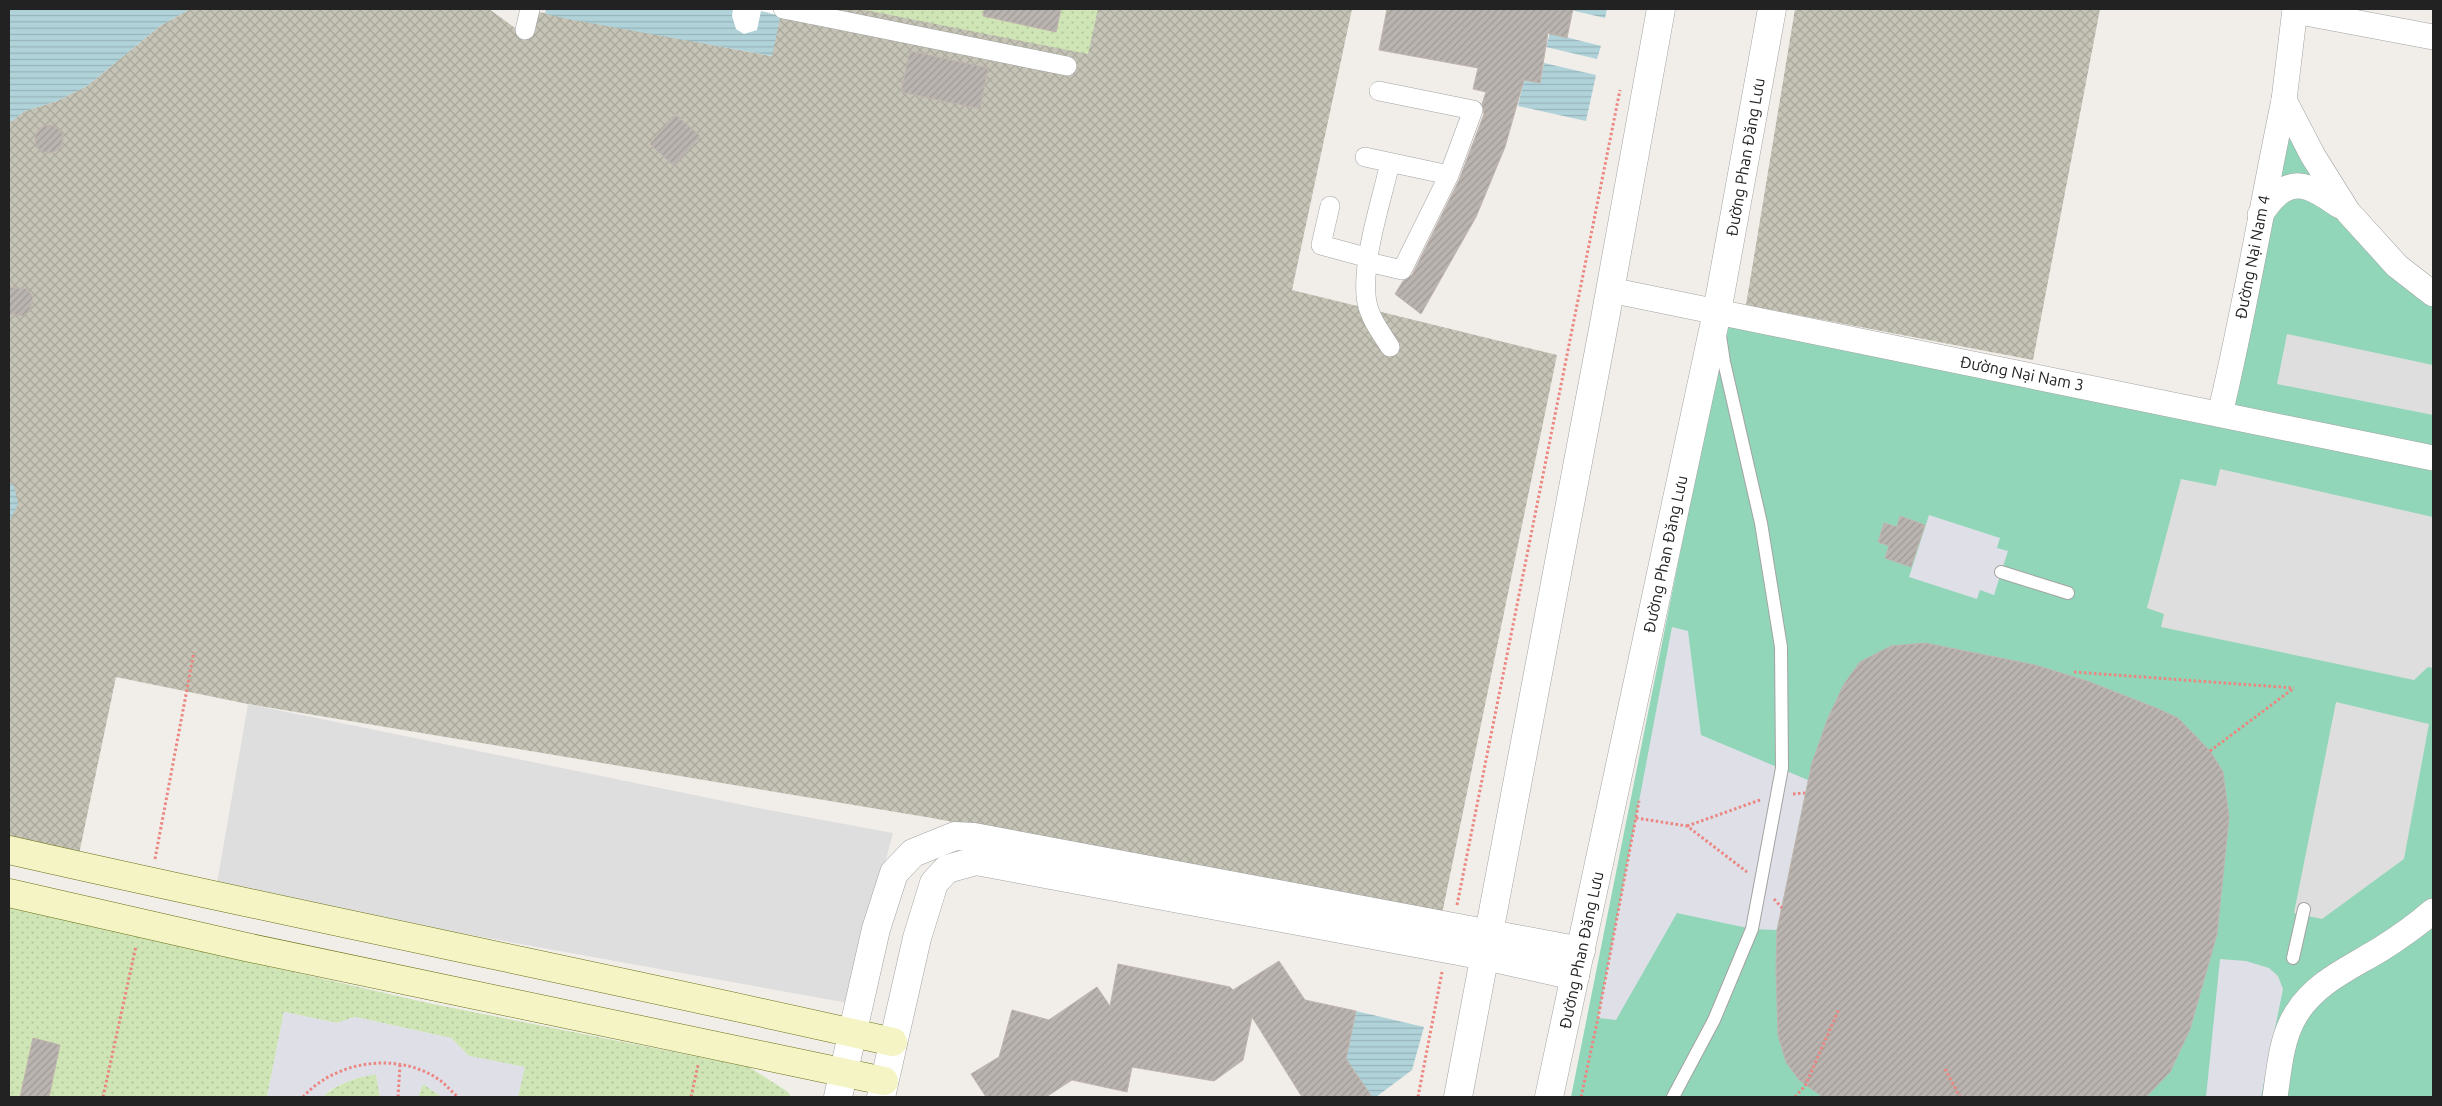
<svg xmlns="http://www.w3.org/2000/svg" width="2442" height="1106" viewBox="0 0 2442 1106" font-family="Ubuntu,sans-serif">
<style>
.construction{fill:url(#construction-cross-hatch)}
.grass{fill:url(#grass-dots)}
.pitch{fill:#91d6b8}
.parking{fill:#dedede}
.plaza{fill:#dedfe7}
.water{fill:url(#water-rules)}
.pier{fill:#fff}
.building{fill:url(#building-hatch);stroke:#c1b5ae}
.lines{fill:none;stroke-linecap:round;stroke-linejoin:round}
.service-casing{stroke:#a3a3a3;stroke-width:14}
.pedestrian-casing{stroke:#a3a3a3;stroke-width:20}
.minor-casing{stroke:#a3a3a3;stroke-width:26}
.tertiary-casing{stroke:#a3a3a3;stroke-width:29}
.secondary-casing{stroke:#6b7012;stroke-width:29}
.path{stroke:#eb8681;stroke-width:3;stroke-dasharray:2.5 2.5;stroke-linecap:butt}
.service{stroke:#fff;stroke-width:12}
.pedestrian{stroke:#fff;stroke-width:19}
.minor{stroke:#fff;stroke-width:25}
.tertiary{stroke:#fff;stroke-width:28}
.secondary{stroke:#f4f4c5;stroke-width:28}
.labels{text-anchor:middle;stroke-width:4;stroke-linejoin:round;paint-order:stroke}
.street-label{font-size:16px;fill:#222;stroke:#fff}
</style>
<defs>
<pattern id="construction-cross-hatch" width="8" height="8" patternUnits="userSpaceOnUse" patternTransform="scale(1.25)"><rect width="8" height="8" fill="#c5c4b6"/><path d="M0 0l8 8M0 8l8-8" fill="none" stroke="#a9a89c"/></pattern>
<pattern id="grass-dots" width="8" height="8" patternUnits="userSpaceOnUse" patternTransform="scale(1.25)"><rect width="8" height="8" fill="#cfe5b6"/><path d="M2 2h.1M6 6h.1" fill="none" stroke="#b1c49c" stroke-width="1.8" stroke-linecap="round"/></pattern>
<pattern id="water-rules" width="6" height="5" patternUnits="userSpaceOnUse" patternTransform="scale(1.25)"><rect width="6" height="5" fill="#b0d2d9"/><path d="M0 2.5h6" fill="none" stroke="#97b4ba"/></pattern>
<pattern id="building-hatch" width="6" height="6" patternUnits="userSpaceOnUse" patternTransform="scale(1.25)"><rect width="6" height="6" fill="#bab4b0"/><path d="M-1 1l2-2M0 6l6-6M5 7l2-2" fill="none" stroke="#a09a97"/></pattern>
</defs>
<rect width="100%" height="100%" fill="#f1eeea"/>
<g class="construction">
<polygon points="190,9 489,9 515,28 539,12 771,56 782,9 1352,9 1292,290 1557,355 1442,914 932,818 248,704 116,677 79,854 9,840 9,123 25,111 57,101 87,86 160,26"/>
<polygon points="1795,9 2100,9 2033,360 1746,305"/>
</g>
<g class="grass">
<polygon points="860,9 1003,9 1000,20 1056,32 1061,9 1098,9 1088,54"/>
<polygon points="9,906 428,1003 749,1067 788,1092 791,1097 518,1097 524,1067 469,1056 451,1038 355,1017 337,1023 284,1012 267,1097 9,1097"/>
<path d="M376,1074l4,23h-58c16,-14 33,-19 54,-23z"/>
<polygon points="423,1084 442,1097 418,1097"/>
</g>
<polygon class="pitch" points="2290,126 2433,304 2433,1097 1571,1097 1726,324 2224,424"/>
<g class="parking">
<polygon points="2287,334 2433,365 2433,415 2277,384"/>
<polygon points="2220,469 2433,517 2433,668 2428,667 2414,680 2161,627 2164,614 2147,608 2181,479 2216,486"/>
<polygon points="2336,702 2429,724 2404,859 2322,919 2294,913"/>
<polygon points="248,704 758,808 893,833 848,1003 216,889"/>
</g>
<g class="plaza">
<polygon points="1929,515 2000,538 1997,548 2008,551 1994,595 1980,590 1977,599 1909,577"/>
<polygon points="1672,627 1688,631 1701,735 1808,780 1777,930 1752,929 1677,913 1616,1020 1598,1018"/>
<polygon points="2220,959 2246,961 2269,968 2278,976 2283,989 2261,1097 2206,1097"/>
<polygon points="284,1012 337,1023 355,1017 451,1038 469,1056 525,1067 518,1097 442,1097 423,1084 418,1097 380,1097 376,1074 353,1079 331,1089 322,1097 267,1097"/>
</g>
<g class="water">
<polygon points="9,9 190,9 160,26 87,86 57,101 25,111 9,123"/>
<polygon points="546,9 782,9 772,56 568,19 545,14"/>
<polygon points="1566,9 1607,9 1605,18"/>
<polygon points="1550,33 1601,46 1597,59 1546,47"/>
<polygon points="1544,63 1596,75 1586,121 1518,106 1524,80 1540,83"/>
<polygon points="9,482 14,486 18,504 9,523"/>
<polygon points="1356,1011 1424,1027 1412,1070 1376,1097 1372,1097 1346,1059"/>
</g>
<polygon class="pier" points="733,9 782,9 781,16 761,11 757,30 744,34 736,29 732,16"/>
<g class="building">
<polygon points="984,9 1061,9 1056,32 983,16"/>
<polygon points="1387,9 1573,9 1567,38 1548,33 1540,83 1524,80 1505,147 1476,217 1421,314 1395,294 1403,281 1412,275 1459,180 1484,114 1482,104 1486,92 1473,89 1478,68 1379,50"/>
<polygon points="910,51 988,68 980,109 901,92"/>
<polygon points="675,114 700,136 674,166 650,144"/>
<circle cx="49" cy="139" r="14"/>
<polygon points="9,287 27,289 33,297 30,310 23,316 9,314"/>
<polygon points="1900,516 1925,525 1911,567 1885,558 1889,546 1878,542 1884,523 1897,527"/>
<polygon points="1925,643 2035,665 2087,681 2156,708 2178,718 2210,751 2223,772 2229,817 2217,934 2190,1029 2170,1072 2146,1097 1823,1097 1799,1080 1786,1062 1778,1035 1776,971 1777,930 1812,763 1828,718 1844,684 1860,662 1891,646"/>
<polygon points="1279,961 1305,1000 1356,1011 1346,1059 1372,1097 1302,1097 1252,1017 1243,1060 1214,1081 1132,1067 1127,1092 1072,1080 1046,1097 986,1097 971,1074 999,1057 1012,1010 1049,1020 1097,987 1110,1006 1118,964 1230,987 1233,990"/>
<polygon points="33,1038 60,1045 49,1097 20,1097"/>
</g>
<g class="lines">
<g class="service-casing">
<g id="service">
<polyline points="2001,572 2068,593"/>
<polyline points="2293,958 2304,909"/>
<polyline points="1673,1097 1714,1020 1752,929 1782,768 1781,647 1761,523 1724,362 1720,336"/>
</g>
</g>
<g class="pedestrian-casing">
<g id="pedestrian">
<polyline points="783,9 809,14"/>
<polyline points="810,9 809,14 1067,66"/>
<polyline points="525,30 530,9"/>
<polyline points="1365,157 1449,175"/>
<path d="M1390,163c-9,39 -27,93 -24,132 1,20 14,36 24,52"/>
<polyline points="1330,206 1321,245 1369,258"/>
<polyline points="1368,262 1402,270 1449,175 1473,110 1379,91"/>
</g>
</g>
<g class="minor-casing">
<g id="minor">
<polyline points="2295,9 2284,100 2313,156 2348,212 2397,266 2433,294"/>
<polyline points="2296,9 2295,11 2433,37"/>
<path d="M2260,215c6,-8 13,-19 22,-24 20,-14 41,4 58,15"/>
<polyline points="1610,290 2433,458"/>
<path d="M2220,414c25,-104 42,-209 64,-314"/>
<path d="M2275,1097c4,-26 6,-58 20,-81 19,-33 55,-48 86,-67 19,-12 36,-24 52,-38"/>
</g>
</g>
<g class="tertiary-casing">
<g id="tertiary">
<polyline points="838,1097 876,929 894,873 913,853 955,836 974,837 1581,951"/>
<polyline points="881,1097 917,938 934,883 947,869 976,861 1485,956 1575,976"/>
<polyline points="1458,1097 1604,324 1661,9"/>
<polyline points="1549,1097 1717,312 1772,9"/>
</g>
</g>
<g class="secondary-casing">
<g id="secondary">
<path d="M9,850c294,67 590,125 884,192"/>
<polyline points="9,893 246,947 884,1081"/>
</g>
</g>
<g class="path">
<polyline points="2074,672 2294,688"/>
<polyline points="2210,751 2294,688"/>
<polyline points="1793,794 1805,793"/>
<polyline points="1636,818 1687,826 1747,872"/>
<polyline points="1687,826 1760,800"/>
<polyline points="155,859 194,652"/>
<polyline points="1774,899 1782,908"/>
<polyline points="1457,905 1620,90"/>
<polyline points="1945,1069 1960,1097"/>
<polyline points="103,1097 136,946"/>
<path d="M303,1097c33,-37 97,-46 138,-16 6,5 11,11 17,16"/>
<polyline points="398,1097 400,1065"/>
<polyline points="691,1097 698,1065"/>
<polyline points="1418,1097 1442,972"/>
<polyline points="1581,1097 1598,1018 1639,801"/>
<polyline points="1795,1097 1805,1086 1839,1009"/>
</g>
<use href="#service" class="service"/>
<use href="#pedestrian" class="pedestrian"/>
<use href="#minor" class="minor"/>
<use href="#tertiary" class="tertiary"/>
<use href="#secondary" class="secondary"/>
</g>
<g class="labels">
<g class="street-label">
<text transform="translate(1745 157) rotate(-80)" y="6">Đường Phan Đăng Lưu</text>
<text transform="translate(2252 257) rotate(-79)" y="6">Đường Nại Nam 4</text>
<text transform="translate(2022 373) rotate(11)" y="6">Đường Nại Nam 3</text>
<text transform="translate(1665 554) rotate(-78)" y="6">Đường Phan Đăng Lưu</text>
<text transform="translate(1581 950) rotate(-78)" y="6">Đường Phan Đăng Lưu</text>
</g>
</g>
<rect width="2442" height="1106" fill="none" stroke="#222222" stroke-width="20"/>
</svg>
